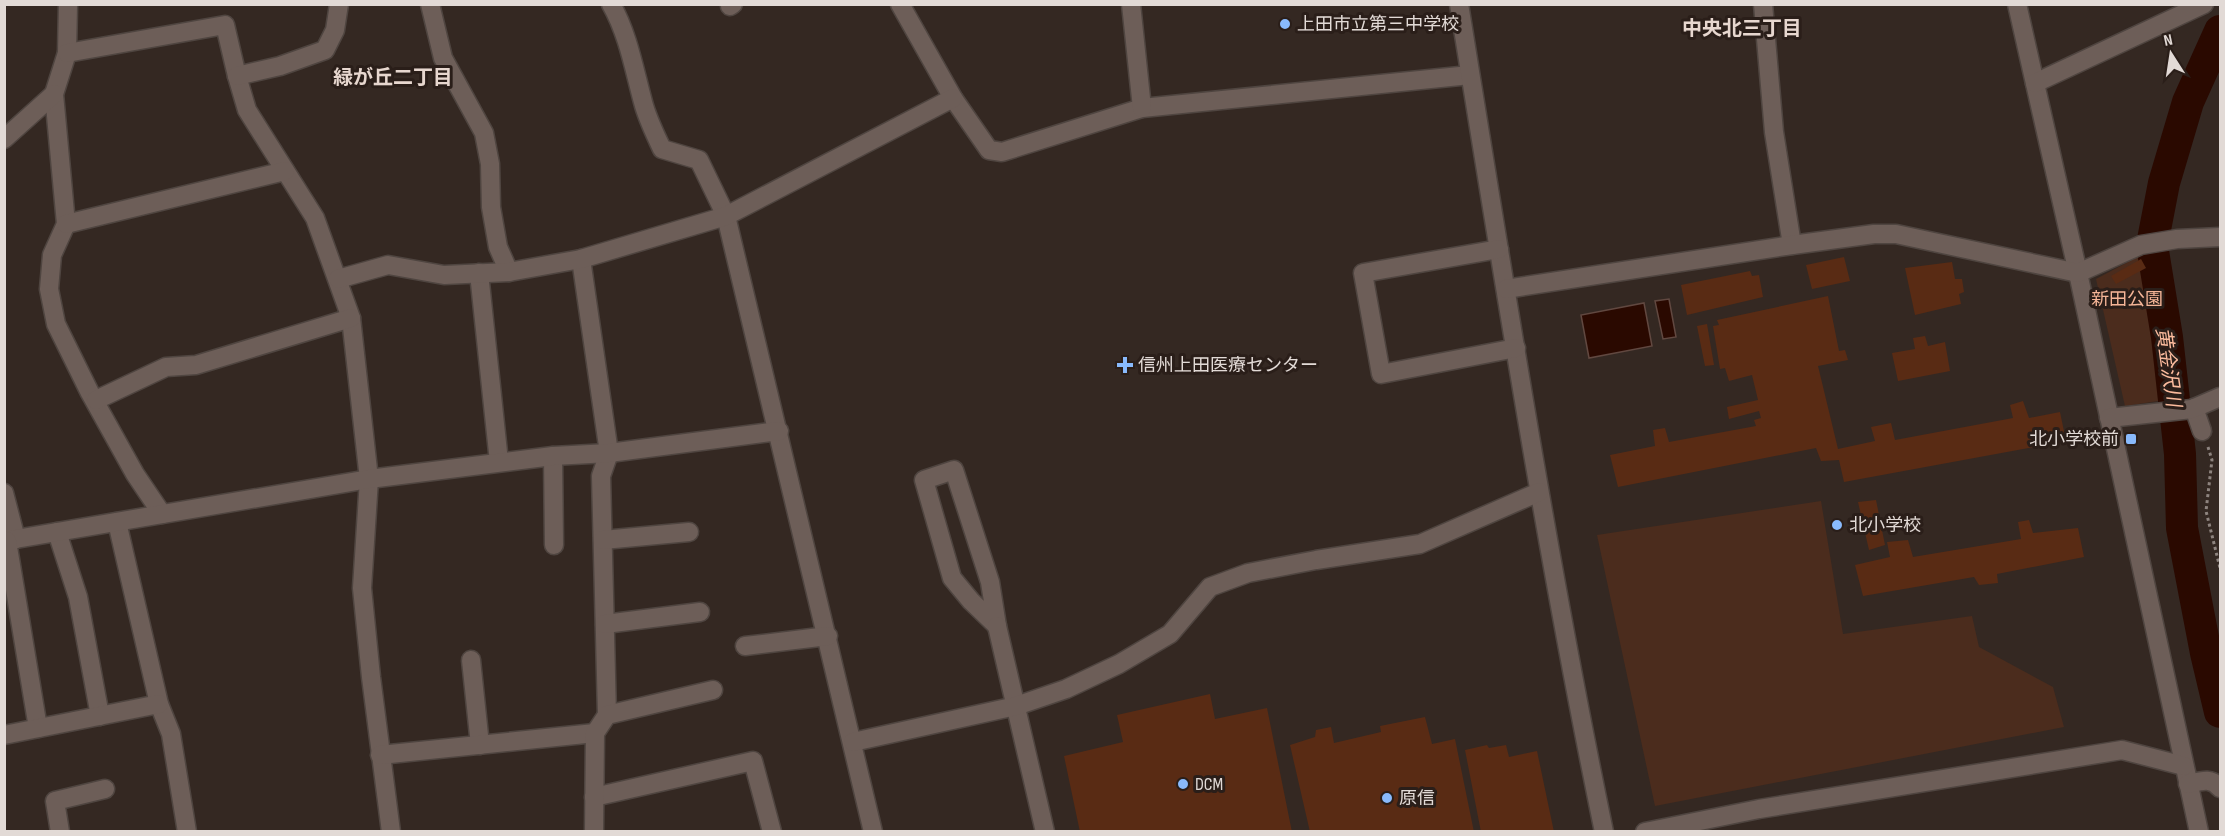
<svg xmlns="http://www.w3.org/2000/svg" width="2225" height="836" viewBox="0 0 2225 836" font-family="'Sofia Sans Condensed','Noto Sans JP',sans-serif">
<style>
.green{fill:#4b2c1d}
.water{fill:#2a0900;stroke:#614840;stroke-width:1.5}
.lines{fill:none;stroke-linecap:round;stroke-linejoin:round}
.river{stroke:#2a0900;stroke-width:32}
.building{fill:#592b14}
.minor-casing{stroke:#4f4540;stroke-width:21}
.path{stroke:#8e847f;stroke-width:3;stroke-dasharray:3 3;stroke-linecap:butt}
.minor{stroke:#6d5e58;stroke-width:18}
.poi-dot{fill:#89bafc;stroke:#2a1e19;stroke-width:2}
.labels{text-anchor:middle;stroke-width:6;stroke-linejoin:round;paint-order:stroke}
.poi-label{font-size:18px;fill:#e2dad6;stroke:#2a1e19;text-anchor:start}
.park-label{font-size:18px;fill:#f5b597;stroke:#2a1e19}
.neighbourhood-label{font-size:20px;font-weight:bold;fill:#e7d7cf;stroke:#2a1e19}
.water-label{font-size:20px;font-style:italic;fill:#fbbb9d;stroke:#2a1e19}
</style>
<rect width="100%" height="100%" fill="#342822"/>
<g class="green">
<polygon points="2147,252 2165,400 2125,406 2096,279"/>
<polygon points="1821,501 1843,634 1972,616 1979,647 2053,687 2064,727 1655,806 1597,535"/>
</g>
<g class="water">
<polygon points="1669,299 1676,337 1663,339 1655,301"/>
<polygon points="1644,303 1652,346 1589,358 1581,315"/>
</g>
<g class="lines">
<polyline class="river" points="2220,31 2188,102 2164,183 2152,245 2167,337 2180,454 2182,528 2206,653 2220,712"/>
</g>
<g class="building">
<polygon points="1844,257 1850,281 1812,289 1806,265"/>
<polygon points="2141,259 2146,268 2116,284 2111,276"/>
<polygon points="1952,262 1955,279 1962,279 1964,292 1959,294 1961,304 1915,315 1905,268"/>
<polygon points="1750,271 1752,276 1759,275 1763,297 1687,315 1681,285"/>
<polygon points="1828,296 1839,351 1845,350 1848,360 1818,366 1838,449 1875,441 1871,427 1891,423 1895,440 2013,418 2010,405 2023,401 2029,418 2060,412 2066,441 1844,482 1839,460 1821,461 1816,448 1618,487 1610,455 1655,446 1653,430 1665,428 1669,442 1756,426 1754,420 1761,418 1759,411 1729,419 1727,407 1758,400 1752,375 1729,381 1725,368 1720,369 1713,326 1719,325 1717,320"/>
<polygon points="1707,324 1714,365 1705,366 1697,326"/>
<polygon points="1925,336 1928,346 1945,342 1950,371 1898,381 1892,353 1915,349 1913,338"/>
<polygon points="1876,500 1885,545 1869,550 1858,502"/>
<polygon points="2029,520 2033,533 2078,528 2084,557 1997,574 1998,583 1979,585 1974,577 1863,596 1855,565 1890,557 1887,542 1908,540 1913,557 2021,539 2018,522"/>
<polygon points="1210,694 1215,719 1267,708 1292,832 1080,832 1064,756 1123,742 1117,715"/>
<polygon points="1425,717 1432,744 1455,739 1474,832 1310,832 1290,745 1315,737 1316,730 1331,727 1334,743 1381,732 1380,726"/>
<polygon points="1487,745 1489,748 1506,745 1509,757 1537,751 1554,832 1481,832 1465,750"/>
</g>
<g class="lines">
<g class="minor-casing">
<g id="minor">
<polyline points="68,4 67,53 54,94 66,224 52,255 49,289 56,324 90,393 135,474 162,514"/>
<polyline points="430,4 443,58 484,133 490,164 491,207 498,247 509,272"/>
<path d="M611,4c17,30 23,65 32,98 4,16 12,32 19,47l37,11 27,56 147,616"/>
<polyline points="900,4 953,98 989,150 1002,152 1142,108 1470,75"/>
<polyline points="1131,4 1142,108"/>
<path d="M1459,4c45,277 88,553 145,828"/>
<polyline points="1763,4 1774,132 1792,245"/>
<polyline points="2017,4 2078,273 2199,832"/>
<polyline points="730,6 733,4"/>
<polyline points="67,53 225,25 237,76 247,110 315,218 351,318 369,479 362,588 371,677 391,832"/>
<polyline points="237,76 280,66 325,50 335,30 339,4"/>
<polyline points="2035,83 2204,4"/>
<polyline points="4,139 54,94"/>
<polyline points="66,224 285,171"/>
<polyline points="1499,249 1363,273 1381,374 1516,348"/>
<polyline points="581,259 609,453 601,476 607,715"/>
<polyline points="479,273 499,462"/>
<polyline points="338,279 388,265 444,275 509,272 581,259 726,216 953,98"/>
<polyline points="1506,289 1792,245 1874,234 1896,234 2078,273 2141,245 2177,239 2220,237"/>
<polyline points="96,400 166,367 196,365 351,318"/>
<polyline points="2194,408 2202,431"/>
<polyline points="2109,418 2192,409 2220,397"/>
<polyline points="553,456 554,545"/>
<polygon points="954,470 990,582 997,626 971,601 952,578 924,480"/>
<polyline points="4,493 16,539"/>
<polyline points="117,522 159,704 171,734 187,832"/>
<polyline points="57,532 78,597 100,716"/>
<polyline points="603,540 689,532"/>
<polyline points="4,541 369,479 553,456 609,453 779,431"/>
<polyline points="7,541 38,728"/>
<polyline points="605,624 700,612"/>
<polyline points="997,626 1045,832"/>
<polyline points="745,646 828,636"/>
<polyline points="471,660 480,745"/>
<polyline points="4,735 159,704"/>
<polyline points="853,742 1016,706 1066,689 1119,664 1170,634 1210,587 1248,573 1316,560 1420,544 1539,492"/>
<polyline points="380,755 595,733"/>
<path d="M2188,784c13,-3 23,-7 32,4"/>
<polyline points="594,797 753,761 772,832"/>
<polyline points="60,832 55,801 105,789"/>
<polyline points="594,832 595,733 607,715 713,690"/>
<polyline points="1645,832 1759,809 2122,750 2184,766"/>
</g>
</g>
<polyline class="path" points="2208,447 2212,460 2206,511 2220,568"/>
<use href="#minor" class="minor"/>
</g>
<g class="poi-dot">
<circle cx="1285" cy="24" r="6"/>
<path d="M1122 356h6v6h6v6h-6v6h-6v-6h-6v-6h6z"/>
<rect x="2125" y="433" width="12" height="12" rx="3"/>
<circle cx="1837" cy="525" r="6"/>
<circle cx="1183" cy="784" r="6"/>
<circle cx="1387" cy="798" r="6"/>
</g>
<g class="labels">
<g class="poi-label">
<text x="1297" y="30">上田市立第三中学校</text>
<text x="1138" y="371">信州上田医療センター</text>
<text x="2119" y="445" text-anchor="end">北小学校前</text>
<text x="1849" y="531">北小学校</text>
<text x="1195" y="790">DCM</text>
<text x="1399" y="804">原信</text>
</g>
<g class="park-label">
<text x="2127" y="305">新田公園</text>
</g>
<g class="neighbourhood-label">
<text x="1742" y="35">中央北三丁目</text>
<text x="393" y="84">緑が丘二丁目</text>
</g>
<g class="water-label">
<text transform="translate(2169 367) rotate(82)" y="7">黄金沢川</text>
</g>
</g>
<rect width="2225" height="836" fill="none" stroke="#e2dad6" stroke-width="12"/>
<g transform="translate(2171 54) rotate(348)" stroke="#2a1e19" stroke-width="4.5" paint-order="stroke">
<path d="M0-4.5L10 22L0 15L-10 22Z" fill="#e2dad6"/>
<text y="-9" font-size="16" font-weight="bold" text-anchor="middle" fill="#e2dad6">N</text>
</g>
</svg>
